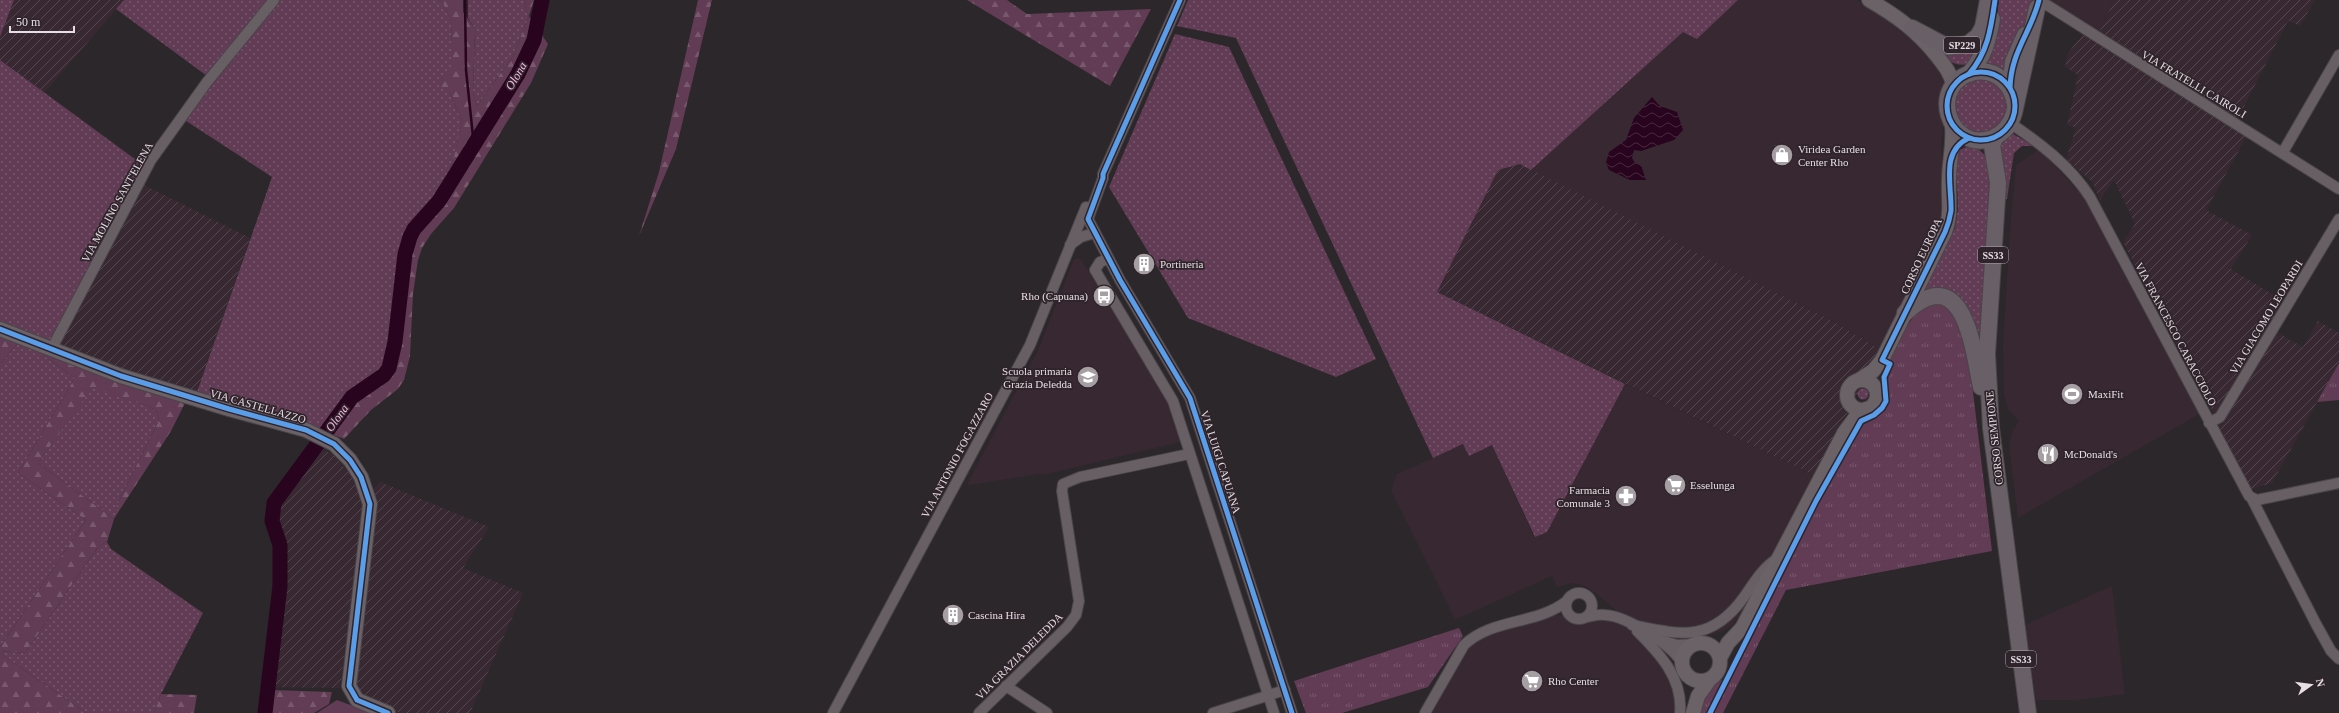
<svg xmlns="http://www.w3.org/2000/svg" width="2339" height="713" viewBox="0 0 2339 713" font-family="'Times New Roman',serif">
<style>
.built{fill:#372832}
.industrial{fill:url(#industrial-furrows)}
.grass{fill:url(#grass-dots)}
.forest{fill:url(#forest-firs)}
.park{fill:url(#park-tufts)}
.pitch{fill:#613c54}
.water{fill:url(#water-waves)}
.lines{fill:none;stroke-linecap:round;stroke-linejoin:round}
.stream{stroke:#29041e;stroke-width:2.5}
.river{stroke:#29041e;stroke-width:15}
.street-casing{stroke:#494548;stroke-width:12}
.secondary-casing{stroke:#494548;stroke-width:16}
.primary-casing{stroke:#494548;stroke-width:18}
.street{stroke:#685f65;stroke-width:10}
.secondary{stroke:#6b6267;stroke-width:14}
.primary{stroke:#686066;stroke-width:16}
.cycleway-casing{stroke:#2f242b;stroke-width:8}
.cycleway{stroke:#5a9eea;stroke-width:5}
.labels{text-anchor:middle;stroke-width:3.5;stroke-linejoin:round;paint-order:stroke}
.shield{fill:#2f242b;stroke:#afa6ac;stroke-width:1}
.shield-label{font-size:10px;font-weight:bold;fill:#e6dee3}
.street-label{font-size:11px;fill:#e6dee3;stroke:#2f242b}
.poi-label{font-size:11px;fill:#e6dee3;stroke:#2f242b;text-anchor:start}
.water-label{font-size:12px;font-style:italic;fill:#fab7e2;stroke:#2f242b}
</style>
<defs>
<pattern id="industrial-furrows" width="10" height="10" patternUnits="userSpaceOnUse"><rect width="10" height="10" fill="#372832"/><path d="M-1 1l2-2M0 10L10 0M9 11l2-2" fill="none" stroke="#544750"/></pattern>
<pattern id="grass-dots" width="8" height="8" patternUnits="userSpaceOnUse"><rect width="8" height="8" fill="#613c54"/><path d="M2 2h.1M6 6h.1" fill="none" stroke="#78586c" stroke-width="1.8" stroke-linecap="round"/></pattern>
<pattern id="forest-firs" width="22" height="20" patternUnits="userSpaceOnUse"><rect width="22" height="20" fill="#613c54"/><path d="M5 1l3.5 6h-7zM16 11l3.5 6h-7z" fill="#78586c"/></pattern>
<pattern id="park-tufts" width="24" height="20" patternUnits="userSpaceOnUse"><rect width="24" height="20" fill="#613c54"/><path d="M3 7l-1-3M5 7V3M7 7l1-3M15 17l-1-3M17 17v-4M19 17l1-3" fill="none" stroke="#78586c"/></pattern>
<pattern id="water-waves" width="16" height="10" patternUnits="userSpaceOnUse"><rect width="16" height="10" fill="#29041e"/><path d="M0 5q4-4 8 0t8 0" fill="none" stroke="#48283f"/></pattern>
</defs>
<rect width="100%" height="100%" fill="#2c272a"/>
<g class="built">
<polygon points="1738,0 1857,0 1899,23 1915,35 1943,74 1946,91 1941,145 1944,207 1936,232 1880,349 1831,320 1531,170 1684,31 1697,39"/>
<polygon points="2046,0 2114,0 2097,36"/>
<polygon points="2039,149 2083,196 2136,287 2203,412 2018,518 2009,447 2012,432 2019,421 2008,410 2004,394 2003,346 2010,230 2016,165"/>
<polygon points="1080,258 1171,405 1181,442 1043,475 1039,474 970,485 967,484 1039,348 1074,259"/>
<polygon points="1625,384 1815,476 1757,589 1741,615 1730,627 1720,632 1703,637 1676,638 1665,635 1620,614 1597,594 1583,585 1572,583 1557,587 1552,576 1455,620 1391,490 1397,474 1464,444 1469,455 1492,445 1534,537 1547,531"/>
<polygon points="2112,586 2125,694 2078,700 2036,700 2025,625"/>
<polygon points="1560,615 1577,620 1596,616 1631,626 1673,678 1678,713 1432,713 1465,645 1469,641 1542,616"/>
</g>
<g class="industrial">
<polygon points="14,0 124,0 44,93 0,60 0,37"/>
<polygon points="2114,0 2315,0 2300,26 2288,21 2234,126 2248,134 2206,210 2252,235 2231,269 2287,303 2271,329 2303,347 2318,321 2339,333 2339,363 2272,483 2251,489 2217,428 2215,416 2123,242 2135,224 2114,180 2100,200 2092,182 2066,159 2076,128 2067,125 2078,75 2065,67 2068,53 2083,34 2095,41"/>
<polygon points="1520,164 1831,320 1880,349 1815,476 1437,292 1498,170"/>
<polygon points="142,184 250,238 196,395 59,347"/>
<polygon points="318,446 335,456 352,477 360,493 363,506 363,517 340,688 268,687 280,586 280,545 272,521 272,513 274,503"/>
<polygon points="380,482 489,527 463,568 523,593 470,713 400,713 361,698 354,688 371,492"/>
</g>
<g class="grass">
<polygon points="0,0 14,0 0,37"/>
<polygon points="124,0 273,0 207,76 116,9"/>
<polygon points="279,0 438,0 443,3 451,21 453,69 441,79 450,93 462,121 450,177 411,226 399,253 394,309 385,364 382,369 347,393 321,429 196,395 272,177 183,119 233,54"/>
<polygon points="468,0 526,0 525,6 529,16 513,56 477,106 473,93 475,29 468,18"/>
<polygon points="1188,0 1738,0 1697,39 1683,32 1531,170 1520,164 1498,170 1437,292 1625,384 1547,532 1535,537 1492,445 1469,456 1463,444 1433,458 1236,38 1177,26"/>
<polygon points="1999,0 2033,0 2025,28 2002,73 1984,64 1996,28"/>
<polygon points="1175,34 1229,47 1376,359 1336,377 1188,318 1109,187"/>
<path d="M1981,39l-12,25c-15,3 -22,-4 -32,-14z"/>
<polygon points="0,60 143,165 50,342 0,324"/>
<path d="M1976,77l20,4 14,25 -12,24 -27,3 -15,-11c-2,-29 -7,-31 20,-45z"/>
<path d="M2013,134l21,12h-12l-8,7 -7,46h-3c0,-9 1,-17 0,-26 -1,-14 -12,-34 9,-39z"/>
<polygon points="1969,146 1977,148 1986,156 1992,188 1979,369 1919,299 1955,228 1958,209 1956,156 1959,150"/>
<polygon points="21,339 75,378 18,473 86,520 0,647 0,362 2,363"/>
<polygon points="92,387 151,407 157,413 159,420 116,507 119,511 114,519 38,463"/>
<circle cx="1863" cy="394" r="5.5"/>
<polygon points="107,542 111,549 203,613 161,694 154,713 86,713 0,653 0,651 25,653 93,554 99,546"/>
</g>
<g class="forest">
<polygon points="438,0 463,0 463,12 475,29 473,93 477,106 513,56 529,16 525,6 526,0 534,0 529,16 548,44 531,83 454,208 431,234 422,248 418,260 413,294 410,356 404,380 398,389 371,410 344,439 329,433 355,399 386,379 397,364 407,256 417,232 440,206 449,190 451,170 462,121 450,93 441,86 441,79 452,68 451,21 443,3"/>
<polygon points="698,0 712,0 676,149 639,236 659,172"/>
<polygon points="967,0 1007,0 1027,14 1151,9 1110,86"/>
<path d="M0,331c29,10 57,24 85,35 30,12 61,20 91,30l8,3 1,4 -14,28 -52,80 -3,-4 43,-87 -2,-7 -6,-6 -59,-19 -54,75 76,56 -7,23 -8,4 -6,8 -68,99 -25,-2v-4l86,-127 -68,-47 57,-95 -54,-39 -19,24 -2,-1z"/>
<polygon points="0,653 86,713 0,713"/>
<polygon points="272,690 332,692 329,704 314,713 270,713"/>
<polygon points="161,694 197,695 194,713 154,713"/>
</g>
<g class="park">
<polygon points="1933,303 1947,305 1966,333 1992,551 1786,590 1723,713 1700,713 1703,698 1711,687 1723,679 1758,610 1816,501 1861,426 1884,411 1888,402 1888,378 1894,363 1889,360 1897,342 1915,314"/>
<polygon points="2339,363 2339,400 2317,402"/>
<polygon points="1459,628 1463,636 1428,687 1342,713 1306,713 1294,681"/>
</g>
<polygon class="pitch" points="337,700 372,713 317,713"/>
<polygon class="water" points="1652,97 1660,106 1677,112 1683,130 1674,140 1641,151 1634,150 1632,158 1635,163 1641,165 1646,180 1630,180 1609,170 1606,163 1609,152 1626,140 1634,118"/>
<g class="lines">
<polyline class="stream" points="465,0 466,70 474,146"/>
<polyline class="river" points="265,713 280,586 280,545 272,521 274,503 352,397 384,375 389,368 395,342 405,254 410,237 414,229 439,201 518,74 534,40 542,0"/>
<g class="street-casing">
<g id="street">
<polyline points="1180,0 1103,174 1103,178 1088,219 1120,280 1190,398 1292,713"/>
<polyline points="2037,8 2042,5 2047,5 2339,189"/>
<path d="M2010,123c30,20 60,43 80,74l159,299 8,4 82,-17"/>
<polyline points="2283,152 2339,55"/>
<polyline points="1070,245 1081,237 1094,233"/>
<polyline points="1108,259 1100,262 1095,270 1173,401 1274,713"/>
<polyline points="52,348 151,160 207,82 274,0"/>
<polyline points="2209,423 2220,417 2339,219"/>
<polyline points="2252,499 2316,624 2331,651 2339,659"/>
<circle cx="1579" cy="606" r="13"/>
<path d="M1587,617c6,-1 12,-3 18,-2 22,1 69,31 78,50"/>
<path d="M1632,625c49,10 79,18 112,-28 9,-13 18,-28 31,-37"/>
<path d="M1637,631c23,23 46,47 43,82"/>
<polyline points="1664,641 1677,645 1696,644"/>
<polyline points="1006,686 1047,713"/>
<polyline points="833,713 1030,345 1086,207"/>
<polyline points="979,713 1067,627 1076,615 1079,601 1062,491 1063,484 1080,477 1189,454"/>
<polyline points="1213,713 1285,690"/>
<path d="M1425,713l39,-68c28,-27 73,-20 103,-44"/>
</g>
</g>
<g class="secondary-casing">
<g id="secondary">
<path d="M1869,0c28,16 48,31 68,56 7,9 14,17 16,29"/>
<polyline points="0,329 121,376 229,409 306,430 334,444 350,460 361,477 370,504 349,686 357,700 388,713"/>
<path d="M1859,380l14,-9 9,-11 63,-128c7,-18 3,-33 4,-52 0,-19 5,-36 3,-55"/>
<circle cx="1862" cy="395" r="15"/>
<circle cx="1701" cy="662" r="19"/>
<polyline points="1720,658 1728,643 1742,628 1761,592 1844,433 1855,418 1866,409"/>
<polyline points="1693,713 1698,696 1710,679"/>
</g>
</g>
<g class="primary-casing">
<g id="primary">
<polyline points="1912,28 1948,47 1968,44 1978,36 1983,27 1988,0"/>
<path d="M1969,74c15,-17 19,-33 23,-55"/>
<polyline points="2010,88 2013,62 2025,35"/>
<path d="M2015,105c-2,-20 -19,-37 -40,-33 -49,10 -27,83 18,66 11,-5 18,-14 21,-25l23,-105"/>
<polyline points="1996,136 1992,145 1998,183 1987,354 1991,428 2028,713"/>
<path d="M1905,313c60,-55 68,37 76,74"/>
</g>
</g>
<use href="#street" class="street"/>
<use href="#secondary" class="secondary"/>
<use href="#primary" class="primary"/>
<g class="cycleway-casing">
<g id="cycleway">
<polyline points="1180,0 1103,174 1103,178 1088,219 1120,280 1190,398 1292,713"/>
<circle cx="1981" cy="106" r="34"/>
<path d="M1969,74c19,-22 22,-46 26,-74"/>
<path d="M2010,88c1,-37 21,-55 29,-88"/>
<polyline points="0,329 121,376 229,409 306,430 334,444 350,460 361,477 370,504 349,686 357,700 388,713"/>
<path d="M1710,713l106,-212 45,-80 13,-6 8,-7 4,-7 -2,-24 6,-13 -8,-4 63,-128c3,-7 5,-14 6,-21 1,-26 -11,-60 18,-73"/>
</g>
</g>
<use href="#cycleway" class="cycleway"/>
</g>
<defs>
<g id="shop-disc" transform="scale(1.15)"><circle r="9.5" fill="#a59ea2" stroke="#2f242b"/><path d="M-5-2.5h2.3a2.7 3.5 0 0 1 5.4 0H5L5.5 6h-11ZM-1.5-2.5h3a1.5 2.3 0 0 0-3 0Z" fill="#fff"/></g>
<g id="building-disc" transform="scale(1.15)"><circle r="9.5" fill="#a59ea2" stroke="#2f242b"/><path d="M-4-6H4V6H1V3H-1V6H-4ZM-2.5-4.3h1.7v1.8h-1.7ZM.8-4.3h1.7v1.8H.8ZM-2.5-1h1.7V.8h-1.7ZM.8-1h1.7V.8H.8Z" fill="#fff"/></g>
<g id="bus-disc" transform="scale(1.15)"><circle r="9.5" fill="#a59ea2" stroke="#2f242b"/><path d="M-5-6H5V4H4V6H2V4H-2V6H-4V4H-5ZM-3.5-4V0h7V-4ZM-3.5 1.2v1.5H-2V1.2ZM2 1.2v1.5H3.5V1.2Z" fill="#fff"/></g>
<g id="school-disc" transform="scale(1.15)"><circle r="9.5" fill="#a59ea2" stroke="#2f242b"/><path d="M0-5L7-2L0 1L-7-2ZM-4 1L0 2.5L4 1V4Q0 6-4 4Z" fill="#fff"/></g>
<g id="stadium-disc" transform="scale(1.15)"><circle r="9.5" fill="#a59ea2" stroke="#2f242b"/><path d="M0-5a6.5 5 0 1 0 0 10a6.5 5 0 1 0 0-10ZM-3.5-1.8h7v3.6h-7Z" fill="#fff"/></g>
<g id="restaurant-disc" transform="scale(1.15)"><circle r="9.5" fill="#a59ea2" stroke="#2f242b"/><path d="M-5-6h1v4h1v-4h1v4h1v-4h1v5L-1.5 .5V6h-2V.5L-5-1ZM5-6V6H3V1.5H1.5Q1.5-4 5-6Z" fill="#fff"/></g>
<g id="supermarket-disc" transform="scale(1.15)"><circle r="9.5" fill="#a59ea2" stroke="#2f242b"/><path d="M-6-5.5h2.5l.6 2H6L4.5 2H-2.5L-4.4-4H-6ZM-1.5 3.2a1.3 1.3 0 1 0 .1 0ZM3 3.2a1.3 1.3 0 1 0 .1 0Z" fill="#fff"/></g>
<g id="pharmacy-disc" transform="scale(1.15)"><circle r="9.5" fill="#a59ea2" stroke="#2f242b"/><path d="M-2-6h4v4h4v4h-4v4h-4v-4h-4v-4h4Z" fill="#fff"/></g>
</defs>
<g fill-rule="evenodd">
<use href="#shop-disc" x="1782" y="155"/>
<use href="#building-disc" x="1144" y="264"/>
<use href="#bus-disc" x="1104" y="296"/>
<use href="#school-disc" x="1088" y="377"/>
<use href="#stadium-disc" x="2072" y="394"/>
<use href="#restaurant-disc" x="2048" y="454"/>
<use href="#supermarket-disc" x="1675" y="485"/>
<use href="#pharmacy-disc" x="1626" y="496"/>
<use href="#building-disc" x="953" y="615"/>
<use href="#supermarket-disc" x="1532" y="681"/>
</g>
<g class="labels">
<g class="shield">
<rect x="1944" y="37" width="36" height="16" rx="3"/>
<rect x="1978" y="247" width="30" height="16" rx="3"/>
<rect x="2006" y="651" width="30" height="16" rx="3"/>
</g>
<g class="shield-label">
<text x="1962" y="49">SP229</text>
<text x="1993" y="259">SS33</text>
<text x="2021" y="663">SS33</text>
</g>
<g class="street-label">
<text transform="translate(2194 84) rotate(31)" y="4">VIA FRATELLI CAIROLI</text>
<text transform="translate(117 202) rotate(-61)" y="4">VIA MOLINO SANT'ELENA</text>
<text transform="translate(1921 256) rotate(-65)" y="4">CORSO EUROPA</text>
<text transform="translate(2266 317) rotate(-59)" y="4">VIA GIACOMO LEOPARDI</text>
<text transform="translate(2176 334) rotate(62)" y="4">VIA FRANCESCO CARACCIOLO</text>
<text transform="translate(258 406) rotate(16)" y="4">VIA CASTELLAZZO</text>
<text transform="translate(1994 438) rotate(-96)" y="4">CORSO SEMPIONE</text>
<text transform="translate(957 455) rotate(-62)" y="4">VIA ANTONIO FOGAZZARO</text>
<text transform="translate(1221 462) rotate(72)" y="4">VIA LUIGI CAPUANA</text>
<text transform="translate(1019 656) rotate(-45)" y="4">VIA GRAZIA DELEDDA</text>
</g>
<g class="poi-label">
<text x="1798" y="153">Viridea Garden<tspan x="1798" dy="13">Center Rho</tspan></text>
<text x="1160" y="268">Portineria</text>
<text x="1088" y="300" text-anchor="end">Rho (Capuana)</text>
<text x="1072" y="375" text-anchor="end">Scuola primaria<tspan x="1072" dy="13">Grazia Deledda</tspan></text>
<text x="2088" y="398">MaxiFit</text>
<text x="2064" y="458">McDonald's</text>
<text x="1690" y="489">Esselunga</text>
<text x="1610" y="494" text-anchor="end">Farmacia<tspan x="1610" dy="13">Comunale 3</tspan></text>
<text x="968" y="619">Cascina Hira</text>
<text x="1548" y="685">Rho Center</text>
</g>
<g class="water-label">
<text transform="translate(516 76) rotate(-59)" y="4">Olona</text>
<text transform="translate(337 418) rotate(-54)" y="4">Olona</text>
</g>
</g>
<g transform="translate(2311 685) rotate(76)" stroke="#2f242b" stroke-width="3" paint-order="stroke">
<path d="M0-3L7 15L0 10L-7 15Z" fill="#e6dee3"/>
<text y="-6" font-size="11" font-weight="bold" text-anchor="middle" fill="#e6dee3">N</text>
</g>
<path d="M10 26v6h64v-6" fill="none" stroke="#e6dee3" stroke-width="2"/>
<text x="16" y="26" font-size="12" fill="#e6dee3" stroke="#2f242b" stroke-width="3" paint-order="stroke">50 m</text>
</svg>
